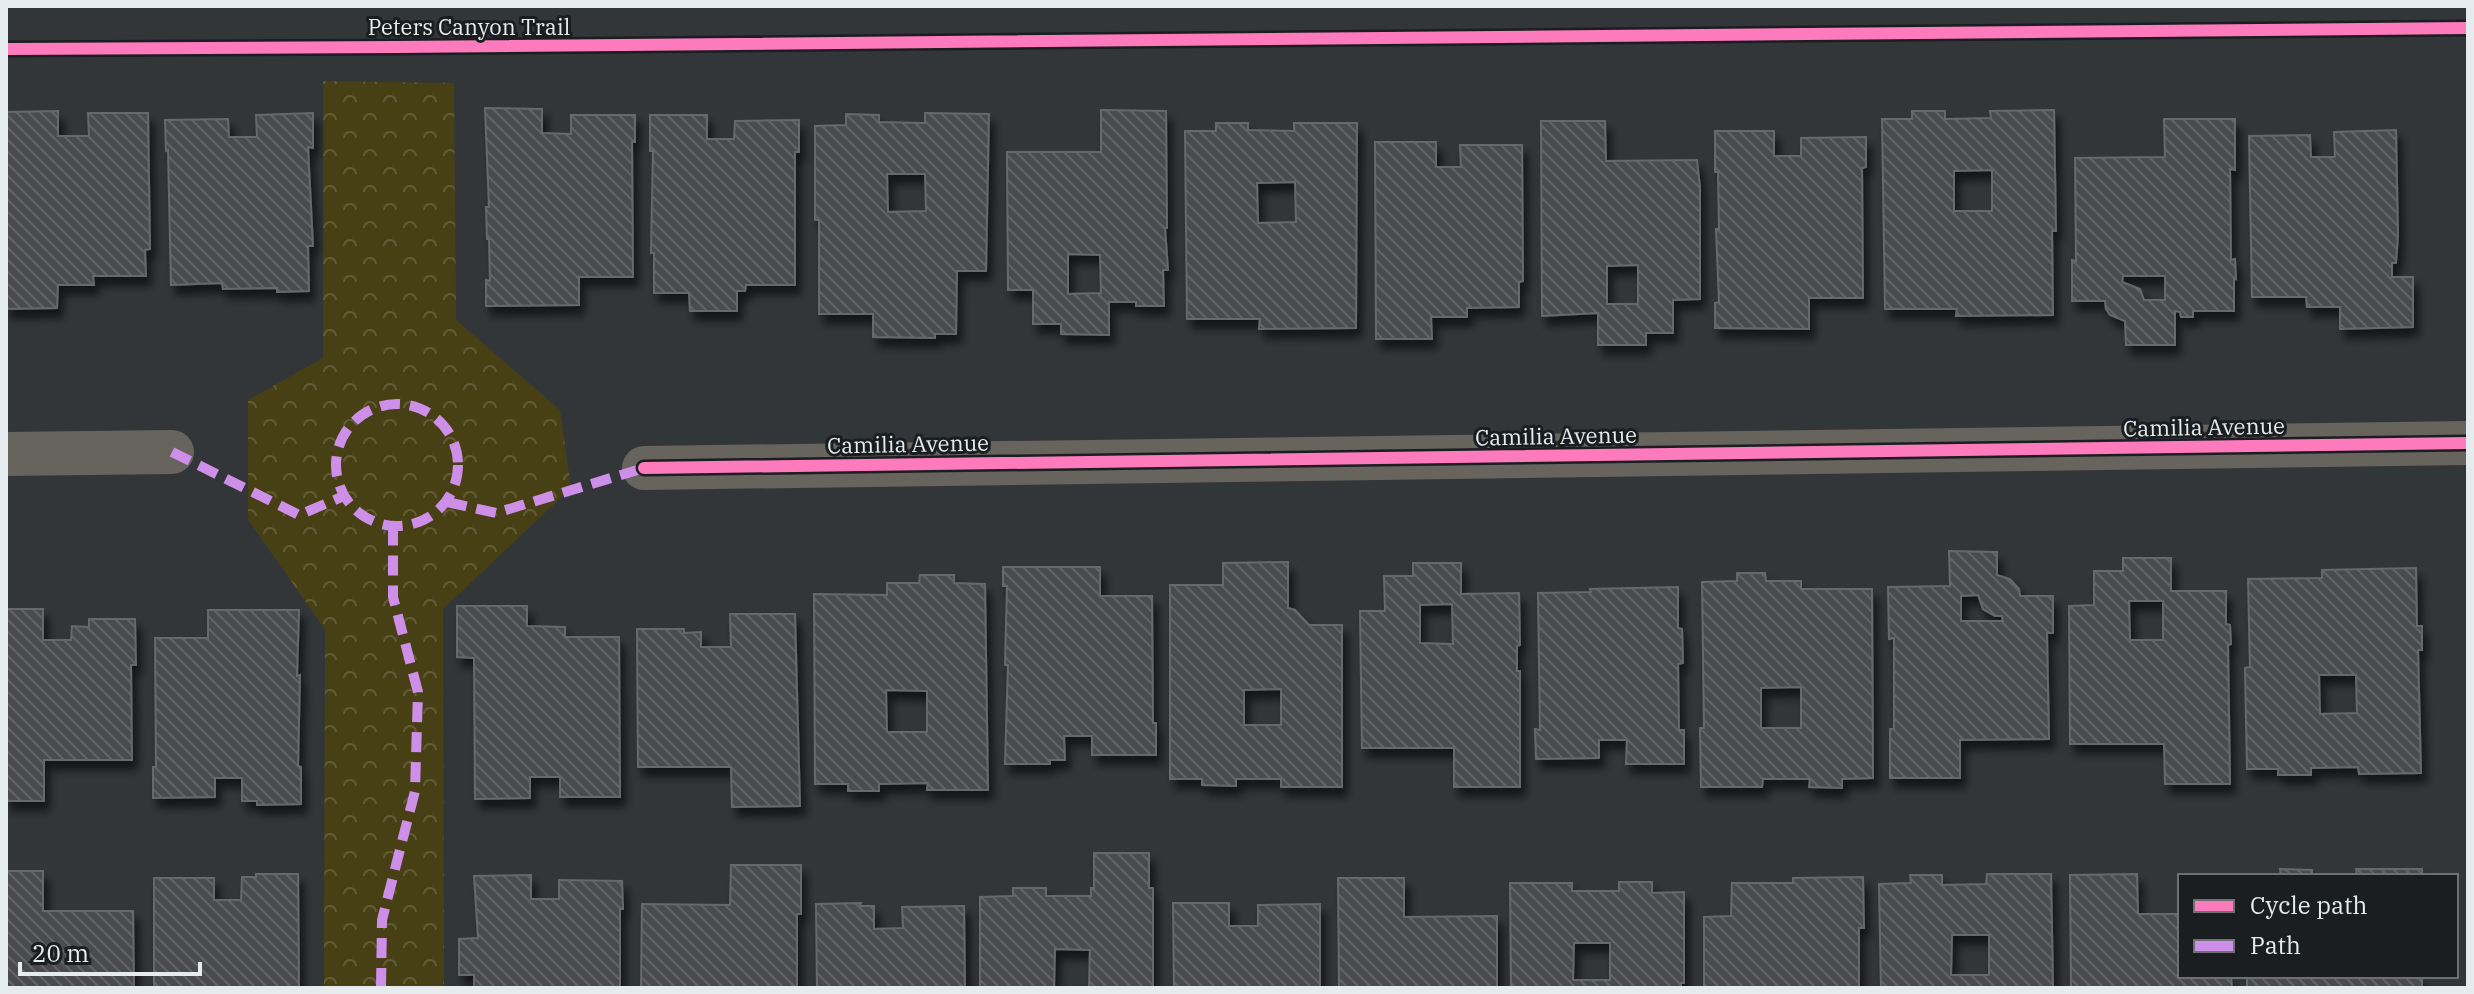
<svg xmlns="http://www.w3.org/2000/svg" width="2474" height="994" viewBox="0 0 2474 994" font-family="'IBM Plex Serif',serif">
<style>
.park{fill:url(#park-crowns)}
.building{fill:url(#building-back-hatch);stroke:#65696b;stroke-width:2;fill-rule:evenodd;filter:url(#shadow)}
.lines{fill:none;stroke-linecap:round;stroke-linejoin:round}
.street{stroke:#66645c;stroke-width:44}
.quiet{stroke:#ce8fe9;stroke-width:10;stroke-dasharray:20 10;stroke-linecap:butt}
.cycleway-casing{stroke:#1a1e20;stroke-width:17}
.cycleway{stroke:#fd7abc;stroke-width:12}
.labels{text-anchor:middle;stroke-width:6;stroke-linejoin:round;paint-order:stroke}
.street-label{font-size:22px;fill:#e6ebee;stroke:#1a1e20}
</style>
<defs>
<pattern id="park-crowns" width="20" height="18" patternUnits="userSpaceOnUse" patternTransform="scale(2)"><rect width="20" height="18" fill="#484015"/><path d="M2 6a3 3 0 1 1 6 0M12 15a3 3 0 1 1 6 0" fill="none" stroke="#625c37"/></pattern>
<pattern id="building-back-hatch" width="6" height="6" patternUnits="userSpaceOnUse" patternTransform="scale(2)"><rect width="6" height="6" fill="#484b4d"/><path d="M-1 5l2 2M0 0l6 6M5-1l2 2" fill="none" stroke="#626567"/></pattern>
<filter id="shadow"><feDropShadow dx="5" dy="9" stdDeviation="4" flood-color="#0009"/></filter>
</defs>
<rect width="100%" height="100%" fill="#323639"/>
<polygon class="park" points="323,81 454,83 456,320 560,410 571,488 443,609 444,988 324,988 325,629 248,520 248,400 323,358"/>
<g class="building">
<polygon points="485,108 542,109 542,133 571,134 571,115 635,115 635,142 632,142 633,277 579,277 579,305 486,306 486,280 490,281 489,239 487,239 486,207 489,207"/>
<path d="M1101,110l65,1 1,117h-2l3,42h-5l1,36h-28v-4h-27v33l-48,-1v-10h-28v-34h-25l-1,-138h94zM1068,254l32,1 1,38 -33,1z"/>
<path d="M2054,110l2,121h-4l1,84 -97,1 1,-7h-72l-3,-190h30v-8h33v8l46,-1 -1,-7zM1992,170v41h-38v-40z"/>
<polygon points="58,111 58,136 89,136 88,113 148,113 150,249 145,250 146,276 93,276 94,285 58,285 57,308 6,309 6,112"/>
<polygon points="313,113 313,148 308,147 313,246 308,246 309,291 277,292 277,288 223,289 222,283 171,285 168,150 166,151 165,120 228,119 229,137 257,137 256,115"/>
<path d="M925,113l64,1 -3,157h-29l-1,63h-21v4l-62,-1v-23h-54v-94h-4v-94l31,-1v-11l33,1v7l46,1zM887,174h38l1,37 -38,1z"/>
<polygon points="650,115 707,115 707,139 734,139 735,121 799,120 799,152 795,152 795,285 746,285 745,291 737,291 737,311 690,311 689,293 654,293 654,253 651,253 653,151 650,151"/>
<path d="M2164,119h71v51l-5,-1 1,91 4,-1 1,20 -2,-1v33h-41v6h-12l-1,-5 -5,-1v34h-49l-1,-24 -15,-6 -4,-6 -1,-8h-33v-41l4,1 -1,-103 90,-1zM2123,276h42v24h-21l-4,-11 -18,-7z"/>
<path d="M1541,121h64l1,40 91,-1 3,28v111l-27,1v33h-27v12h-48v-32l-56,3zM1638,265v39h-31v-38z"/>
<path d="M1216,123h32v7l46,1v-8h63l-1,205 -97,1 1,-10h-73l-2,-188h31zM1295,182l1,40 -38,1 -1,-40z"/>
<polygon points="2396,130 2398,235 2396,263 2392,263 2392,277 2413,277 2413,327 2340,329 2340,307 2307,307 2306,297 2252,297 2249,136 2310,135 2311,157 2335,157 2334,132"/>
<polygon points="1715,131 1774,131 1774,156 1801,156 1801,138 1866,137 1866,167 1862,168 1863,298 1809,298 1809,329 1715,328 1715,303 1719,302 1716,229 1719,229 1718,172 1715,172"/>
<polygon points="1375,142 1436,142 1436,167 1461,167 1460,145 1522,145 1523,281 1519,282 1519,307 1467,308 1467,317 1431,317 1432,339 1376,339"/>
<path d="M1949,551l48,1v23l13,4 9,10 1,7h33v37h-6l2,106 -89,1v38h-70v-49h4v-91l-5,1 -1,-52 62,-1zM1978,595l5,14 12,7h7l1,5h-42v-25z"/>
<path d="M2123,558h48v33h55v33l4,1 1,19 -3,1 2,139h-65l-1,-40h-94l-1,-138 25,-1v-34h29zM2129,601h34v39h-33z"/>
<path d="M1288,562v46l7,2 14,15h33v162h-61v-8h-45v7l-34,-1v-6h-32v-194h53v-22zM1281,689v36h-37v-35z"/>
<path d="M1413,563h48v31l58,-1 1,52 -3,1v25h3v116h-66v-39h-92l-2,-137h25l-1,-35h29zM1452,604l1,40 -33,-1v-38z"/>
<polygon points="1003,567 1100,567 1100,596 1152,596 1153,723 1156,723 1156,755 1092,755 1092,736 1064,736 1065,760 1050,760 1050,764 1005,764 1008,665 1005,665 1007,586 1003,586"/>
<path d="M2416,568l1,58h5v24h-4l3,123 -62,1 -1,-7 -47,1v7h-33v-6h-31l-2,-101 5,-1 -2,-88 74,-1v-8zM2319,675h37l1,38 -37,1z"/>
<path d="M1737,573h28l1,8h35v8h71l1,189 -31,1v9l-33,-1 1,-8h-47l-1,8h-61l-1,-59h4l-2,-146 35,-1zM1801,687v41h-40v-40z"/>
<path d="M920,575h34v8l31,1 3,206h-61l1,-7 -49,1v7h-31v-7h-33l-1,-190 73,1v-12h32zM886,690l41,1v41h-40z"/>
<polygon points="1678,587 1678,628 1682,629 1683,663 1678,664 1679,730 1684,730 1684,764 1626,764 1627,740 1599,740 1599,758 1536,759 1535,729 1540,730 1538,593 1591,592 1590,589"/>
<polygon points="457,606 527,606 527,626 565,627 565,637 619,637 620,797 560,797 560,777 530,777 530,798 475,799 474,658 457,657"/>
<polygon points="6,609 43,609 43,640 71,640 72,626 89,627 89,619 135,619 136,665 131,665 132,760 44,760 44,801 6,801"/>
<polygon points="208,610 299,610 297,676 300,675 298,766 301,767 301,804 257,805 257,801 242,801 242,778 215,778 215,797 153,798 153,767 156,767 155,638 208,638"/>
<polygon points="730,614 795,614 800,806 732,807 731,767 638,767 637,629 684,629 684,633 701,632 701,647 731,647"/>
<polygon points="1094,853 1149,853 1149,888 1153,888 1153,988 1089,988 1090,950 1055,949 1054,988 1065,988 980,988 980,897 1013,896 1013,888 1046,888 1046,896 1091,896 1091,888 1094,888"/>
<polygon points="731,865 801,865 801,914 797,914 797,988 641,988 642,904 730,905"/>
<polygon points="2280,869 2312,870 2312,876 2281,876"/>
<polygon points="2356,869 2422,869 2422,876 2357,876"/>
<polygon points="6,871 43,871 43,911 133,911 134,988 6,988"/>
<polygon points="256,874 298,874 299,988 154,988 154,878 214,878 214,900 241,900 242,877 256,877"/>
<path d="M1987,874h64l2,114h-172l-2,-104 32,-1 -1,-8h32v10l44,-1zM1952,935h37v40h-38z"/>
<polygon points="2137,874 2138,914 2180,914 2180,976 2231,976 2232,988 2071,988 2070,875"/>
<polygon points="531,875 531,899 559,899 559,880 622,881 623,909 620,909 620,988 474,988 474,975 459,975 459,939 478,938 474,876"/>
<polygon points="1863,877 1864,928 1859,928 1859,988 1704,988 1704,917 1731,916 1732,883 1793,883 1793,878"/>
<polygon points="1338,878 1404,878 1404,917 1497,916 1497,988 1339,988"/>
<path d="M1619,882h33v11l32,-1v91h-3v5h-170l-1,-105h62v8h47zM1574,943h36v37h-37z"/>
<polygon points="861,903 860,906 874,906 874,929 903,928 902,907 964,906 965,988 817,988 816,904"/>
<polygon points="1173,903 1229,903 1229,926 1258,926 1258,905 1320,904 1320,988 1174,988"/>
<rect x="2247" y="976" width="175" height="12"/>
</g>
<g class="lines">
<g class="street">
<polyline points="6,454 172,452"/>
<polyline points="644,468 2468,443"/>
</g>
<g class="quiet">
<circle cx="397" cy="465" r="61"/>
<polyline points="172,452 299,515 344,496"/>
<polyline points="447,502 496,513 644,468"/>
<polyline points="381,988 382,920 415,791 418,692 393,597 393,527"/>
</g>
<g class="cycleway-casing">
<g id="cycleway">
<polyline points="6,49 396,47 2468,28"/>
<polyline points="644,468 2468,443"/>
</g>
</g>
<use href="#cycleway" class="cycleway"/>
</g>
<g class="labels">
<g class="street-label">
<text x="469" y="35">Peters Canyon Trail</text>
<text transform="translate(2204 427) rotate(-1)" y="8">Camilia Avenue</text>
<text transform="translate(1556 436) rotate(-1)" y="8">Camilia Avenue</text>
<text transform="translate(908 444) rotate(-1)" y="8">Camilia Avenue</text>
</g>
</g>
<rect width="2474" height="994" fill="none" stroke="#e6ebee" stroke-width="16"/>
<rect x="2178" y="874" width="280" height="104" fill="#1a1e20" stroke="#6c7072" stroke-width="2"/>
<rect x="2194" y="900" width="40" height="12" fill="#fd7abc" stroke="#6c7072" stroke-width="2"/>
<text x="2250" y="914" font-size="24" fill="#e6ebee">Cycle path</text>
<rect x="2194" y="940" width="40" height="12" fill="#ce8fe9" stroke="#6c7072" stroke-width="2"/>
<text x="2250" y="954" font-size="24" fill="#e6ebee">Path</text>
<path d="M20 962v12h180v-12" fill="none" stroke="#e6ebee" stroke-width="4"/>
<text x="32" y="962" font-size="24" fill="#e6ebee" stroke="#1a1e20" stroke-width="6" paint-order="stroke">20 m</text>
</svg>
